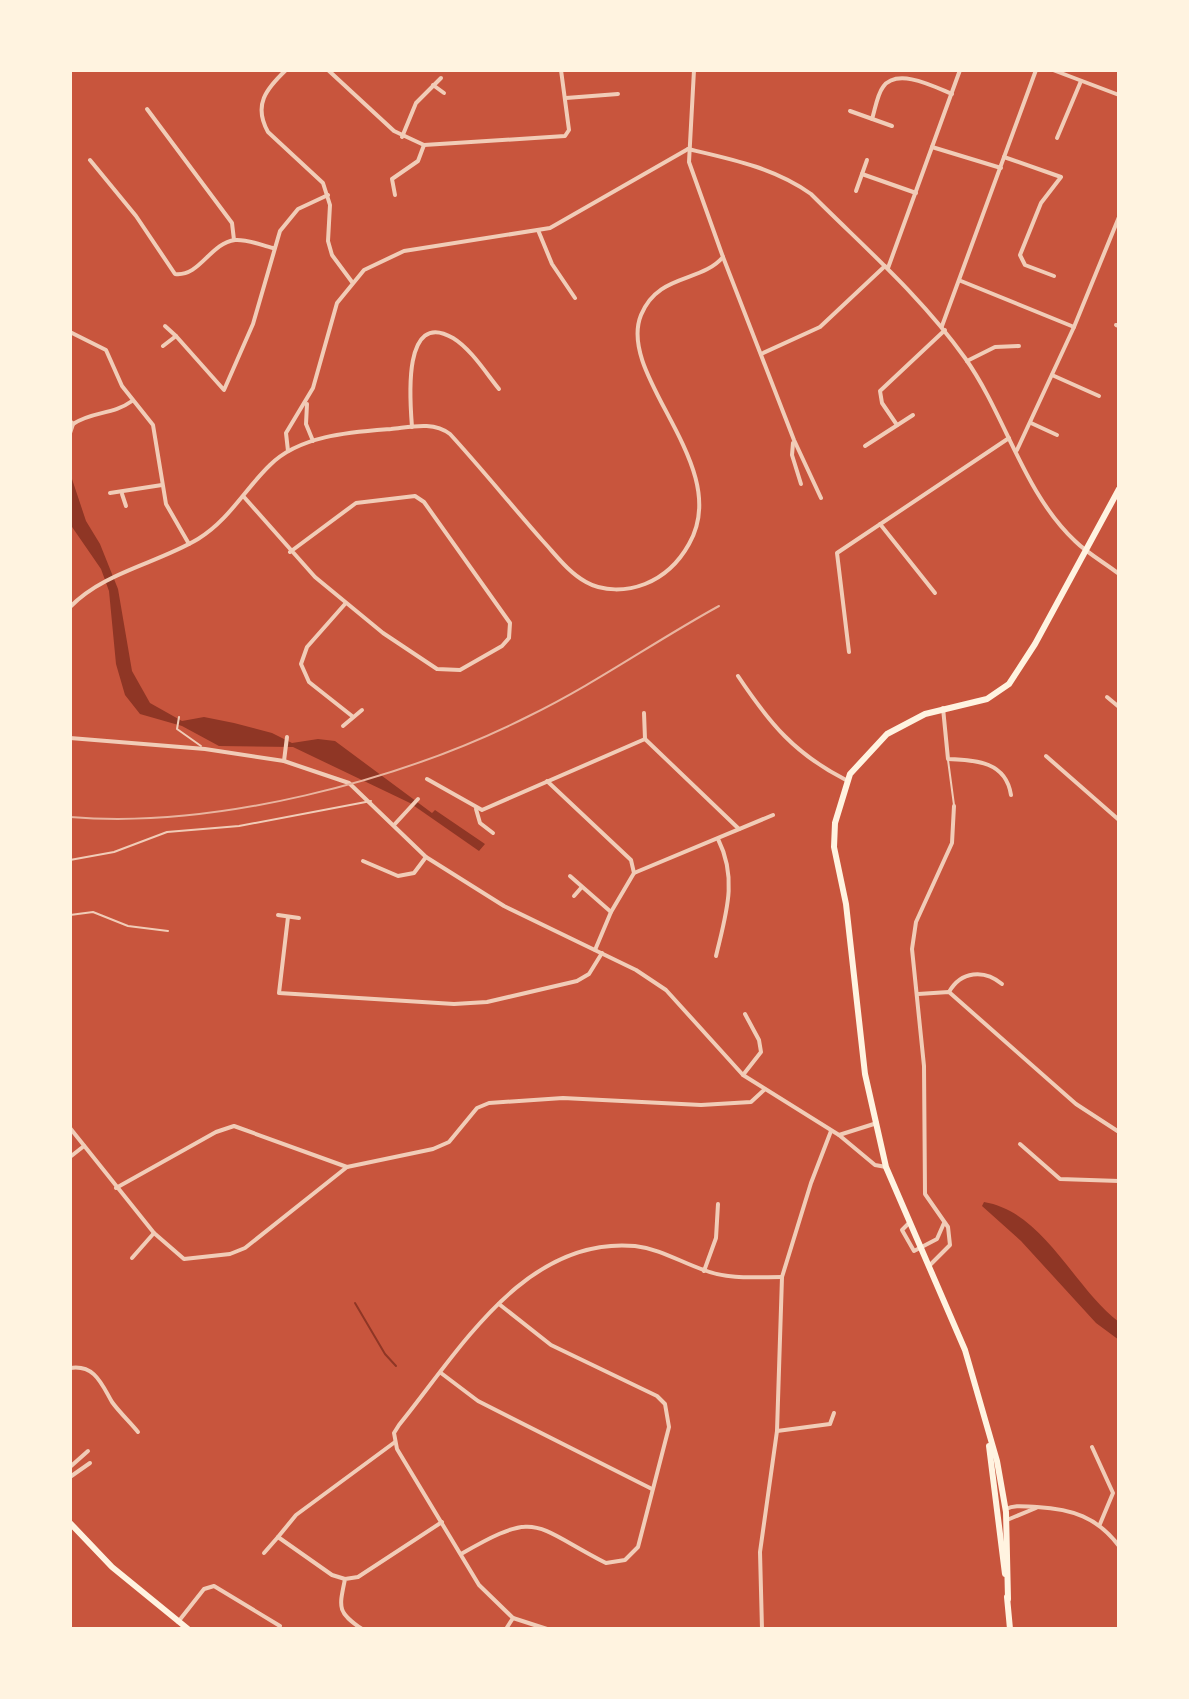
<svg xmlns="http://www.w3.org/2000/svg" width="1189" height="1699" viewBox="0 0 1189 1699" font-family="'Crimson Pro',serif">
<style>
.water{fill:#8f3625}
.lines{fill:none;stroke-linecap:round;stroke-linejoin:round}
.stream{stroke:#8f3625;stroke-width:2}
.service{stroke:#f1ccb7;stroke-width:2}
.minor{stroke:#f1ccb7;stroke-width:4}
.tertiary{stroke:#f1ccb7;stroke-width:4}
.primary{stroke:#fff3e0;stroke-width:6}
.rail{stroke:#e9b49f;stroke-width:2}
</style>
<rect width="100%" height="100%" fill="#c8553d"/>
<g class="water">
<polygon points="70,473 86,521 100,544 118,589 132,671 150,703 182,721 204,717 234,723 272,733 292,743 318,739 335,741 432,813 435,810 485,844 479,851 410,803 293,747 219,746 182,726 140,714 125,695 116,664 109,591 101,569 70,524"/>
<path d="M984,1202c60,10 89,85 135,120v18l-23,-17 -75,-82 -39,-35z"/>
</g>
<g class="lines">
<polyline class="stream" points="355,1303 385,1354 396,1366"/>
<g class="service">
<polyline points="179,717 177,729 201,746"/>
<polyline points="948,760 954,805"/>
<polyline points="70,860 114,852 167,832 239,826 371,801"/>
<polyline points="70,915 93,912 128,926 168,931"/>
</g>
<g class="minor">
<path d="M286,70c-20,19 -33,35 -18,62l55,51 7,22 -2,36 4,14 20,27"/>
<polyline points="328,70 394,131 424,145 565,136 569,130 561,70"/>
<polyline points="1053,70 1119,95"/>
<polyline points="433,85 444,93"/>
<polyline points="566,98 618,94"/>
<polyline points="147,109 232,223 234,240"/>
<polyline points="850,111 892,126"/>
<path d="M872,119c3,-9 5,-24 11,-32 14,-20 52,0 69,7"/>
<polyline points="402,137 416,103 441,78"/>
<polyline points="1057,138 1081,81"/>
<polyline points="932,147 1001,168"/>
<polyline points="1004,157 1061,177 1041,203 1020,255 1025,265 1054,276"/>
<path d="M90,160l46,56 39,58c25,3 35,-31 60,-34 12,-1 26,5 38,8"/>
<polyline points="862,174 916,193"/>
<polyline points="856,191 867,160"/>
<polyline points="395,195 392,179 418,161 424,145"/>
<polyline points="538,230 552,264 575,298"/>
<polyline points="723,257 794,440 821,498"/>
<polyline points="888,268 960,70"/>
<polyline points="961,281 1074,327"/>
<polyline points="1116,325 1119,326"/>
<polyline points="165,326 176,336"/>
<polyline points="942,326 1036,70"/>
<polyline points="70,332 106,350 122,386 153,425 166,504 189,544"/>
<polyline points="163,346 176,336 224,390 253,324 280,231 298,209 328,195"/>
<polyline points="761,354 820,327 885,266"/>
<polyline points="967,361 995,347 1019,346"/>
<polyline points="1052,375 1099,396"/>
<polyline points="70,421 73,424 70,433"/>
<polyline points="1031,423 1057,435"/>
<path d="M73,424c19,-13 40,-9 59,-23"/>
<polyline points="897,425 882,403 880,391 945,330"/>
<path d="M412,427c-2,-25 -10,-119 41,-89 18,11 33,35 46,51"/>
<polyline points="793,443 792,455 801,484"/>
<polyline points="865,446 913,415"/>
<polyline points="1017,450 1074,327 1119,217"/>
<polyline points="110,493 162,485"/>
<polyline points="122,494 126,506"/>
<polyline points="244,497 315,577 383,633 437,669 460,670 502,646 509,638 510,623 424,502 415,496 356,503 290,552"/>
<polyline points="880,524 935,593"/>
<polyline points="345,604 307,647 301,664 309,682 352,716"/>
<polyline points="849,652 837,553 1009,438"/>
<path d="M738,676c32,48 57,78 108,104"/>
<polyline points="1107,697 1119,707"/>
<path d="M943,708l5,51c29,1 58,3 63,36"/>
<polyline points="644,713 645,739"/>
<polyline points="343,726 362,710"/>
<polyline points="1046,756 1119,820"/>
<polyline points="284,761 287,737"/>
<polyline points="427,779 482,810 645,739 739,829"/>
<polyline points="547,781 631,860 634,873 611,912 595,950"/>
<polyline points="476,809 480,823 493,833"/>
<polyline points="394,825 418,799"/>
<polyline points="363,861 398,876 414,873 426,857"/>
<polyline points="634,873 773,815"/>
<polyline points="570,876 611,912"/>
<polyline points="574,896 581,888"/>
<polyline points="278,915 299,918"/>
<polyline points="288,917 279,993 454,1004 487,1002 577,981 589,974 602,953"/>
<path d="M716,956c10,-42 22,-77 2,-117"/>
<path d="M949,992c12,-21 35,-23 53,-8"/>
<polyline points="918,994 949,992 1076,1104 1119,1132"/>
<polyline points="743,1075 761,1052 759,1040 745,1014"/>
<polyline points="70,1128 154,1233 184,1259 230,1254 245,1248 347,1167 433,1149 449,1142 477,1108 489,1103 563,1098 701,1105 751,1102 764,1090"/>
<polyline points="1020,1144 1060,1179 1119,1181"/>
<polyline points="70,1157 84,1146"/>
<polyline points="116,1188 216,1132 234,1126 347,1167"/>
<polyline points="910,1222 902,1230 914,1251 937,1239 944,1223"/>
<polyline points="132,1258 154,1233"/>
<polyline points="930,1265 950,1245 948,1227 925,1194 924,1066 912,949 916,922 952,843 954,806"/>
<polyline points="704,1271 716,1238 718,1204"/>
<path d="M70,1368c25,-4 32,17 42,34 8,11 18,20 26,30"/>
<polyline points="441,1373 478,1401 652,1489"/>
<polyline points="777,1431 830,1424 834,1413"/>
<polyline points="1092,1447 1113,1493 1100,1524"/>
<polyline points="70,1467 88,1451"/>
<polyline points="70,1477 90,1463"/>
<path d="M1006,1509c10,-5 20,-2 31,-2 35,2 60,10 82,39"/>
<polyline points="1007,1520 1036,1508"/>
<polyline points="264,1553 278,1537"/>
<path d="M461,1554c78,-45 71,-29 145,9l19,-3 13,-13 31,-120 -4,-23 -8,-8 -106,-51 -52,-41"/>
<polyline points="345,1579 332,1575 278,1537 296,1515 395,1442"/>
<polyline points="178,1622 204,1589 214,1586 280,1626"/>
<path d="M362,1629c-25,-17 -23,-21 -17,-50l13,-2 84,-55"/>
<polyline points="506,1629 513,1618"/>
<path d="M547,1629l-34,-11 -34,-33 -82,-136 -3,-16 5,-8c61,-75 126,-189 236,-179 26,3 45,16 69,24 24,10 53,7 78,7"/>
</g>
<g class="tertiary">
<path d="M688,149c43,10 87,19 123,45 54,54 110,102 154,164 41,58 58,134 110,183 12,12 30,22 44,33"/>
<polyline points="307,404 306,424 313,441"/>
<polyline points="288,451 286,433 313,388 337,303 364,270 404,251 550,228 688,149"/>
<path d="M70,607c34,-35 86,-43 128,-68 31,-19 47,-50 72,-74 30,-30 82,-33 121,-36 20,-2 42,-8 59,5 32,35 61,71 92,106 14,15 26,32 44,42 17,10 41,9 59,2 20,-8 34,-22 44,-40 45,-78 -73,-167 -48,-229 17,-42 60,-32 82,-58l-34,-95 5,-92"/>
<polyline points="70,738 205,749 284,761 349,783 426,857 504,906 636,970 666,990 743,1075 839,1135 875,1165 886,1167"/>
<polyline points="839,1135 877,1123"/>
<polyline points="762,1629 760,1552 777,1431 782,1277 811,1183 831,1131"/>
</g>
<g class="primary">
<polyline points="989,1446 1005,1574"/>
<polyline points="70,1523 112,1567 188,1629"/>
<polyline points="1007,1597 1010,1629"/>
<polyline points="1008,1599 1006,1512 997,1461 965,1350 886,1167 865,1074 846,904 834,847 835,823 850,774 887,734 925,714 987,699 1009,684 1035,644 1119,489"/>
</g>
<path class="rail" d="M70,817c145,12 330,-36 459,-101 66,-32 126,-75 190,-110"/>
</g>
<rect width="1189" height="1699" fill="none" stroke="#fff3e0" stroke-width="144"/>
</svg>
